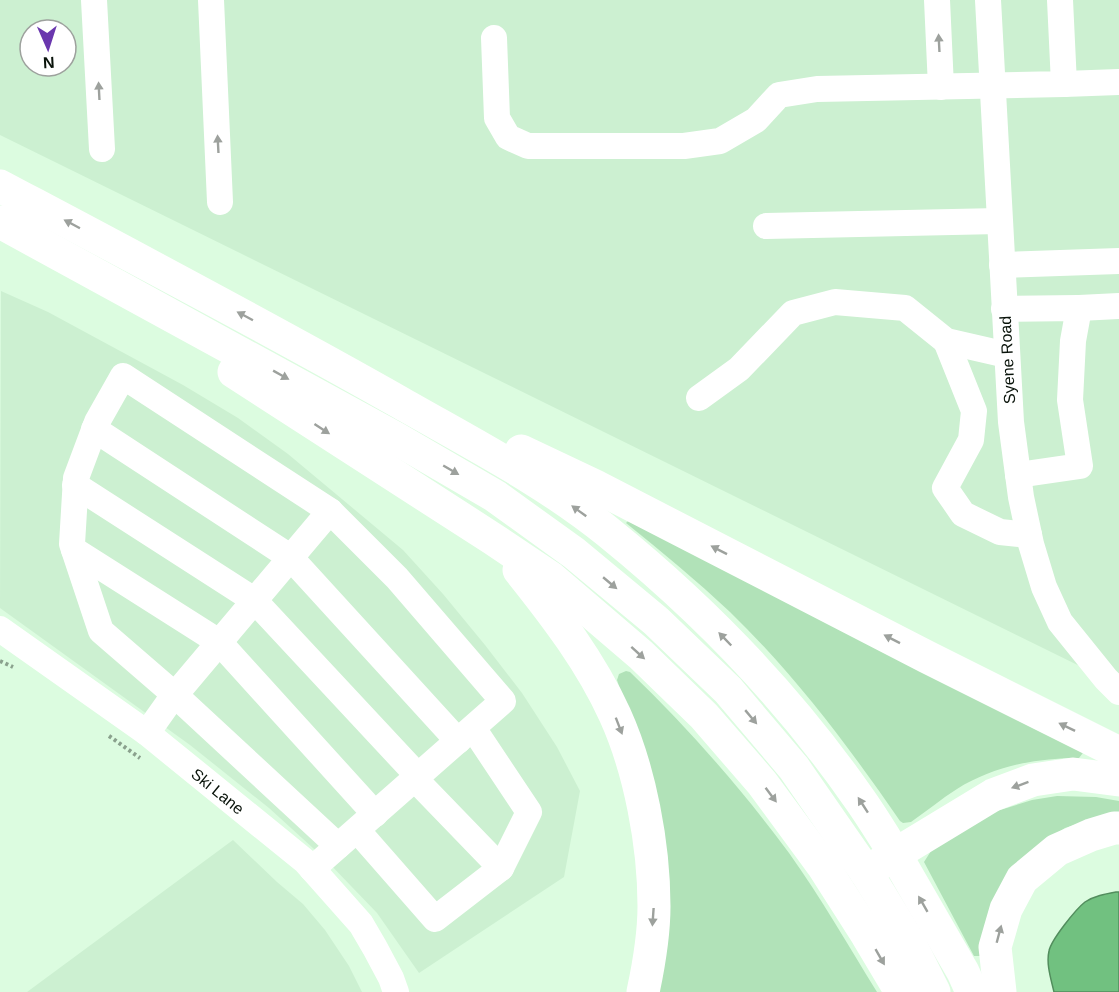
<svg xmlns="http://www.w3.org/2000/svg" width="1119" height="992" viewBox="0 0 1119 992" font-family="Arial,sans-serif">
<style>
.built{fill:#ccf0d1;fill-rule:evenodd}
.green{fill:#b1e2b8}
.water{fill:#71c180;stroke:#528d5d;stroke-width:1.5}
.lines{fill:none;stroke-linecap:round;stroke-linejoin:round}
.path{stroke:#8aa18d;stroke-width:4;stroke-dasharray:3 3;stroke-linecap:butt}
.minor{stroke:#fff;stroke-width:26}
.major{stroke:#fff;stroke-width:33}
.highway{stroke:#fff;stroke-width:33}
.oneway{fill:#9da19d}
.labels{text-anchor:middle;stroke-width:4.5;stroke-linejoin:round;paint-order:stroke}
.street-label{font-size:16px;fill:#09130a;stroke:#fff}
</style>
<rect width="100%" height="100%" fill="#dcfce0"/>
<g class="built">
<path d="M0,0h1119v692l-13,-13 -1106,-544zM30,30h36v36h-36z"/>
<polygon points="1,291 48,312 183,385 238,418 288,454 403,550 443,594 485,645 522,693 557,747 580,791 564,877 419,973 377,913 325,859 269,808 190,745 0,608"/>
<polygon points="233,840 277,882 303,904 325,930 349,966 362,992 27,992"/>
</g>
<g class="green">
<path d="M628,521l458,228 -7,9c-43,0 -85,8 -122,31 -16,10 -30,22 -46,33l-8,1 -3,-2c-51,-74 -105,-146 -170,-209 -33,-31 -68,-60 -104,-89z"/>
<path d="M626,671l4,1c58,56 111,116 159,181 32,45 59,92 88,139h-218l-35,-291 -7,-21 2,-6z"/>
<polygon points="1057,796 1096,797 1119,801 1119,815 1102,816 1065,828 1032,850 980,956 974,956 924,862 931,851 984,815 1032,800"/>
</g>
<path class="water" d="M1116,892h3v100h-65c-3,-13 -8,-28 -5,-41 2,-11 27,-42 36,-49 9,-6 20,-8 31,-10z"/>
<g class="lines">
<g class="path">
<polyline points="0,661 13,667"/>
<polyline points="109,736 140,758"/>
</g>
<g class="minor">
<polyline points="94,0 102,149"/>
<polyline points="211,0 220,202"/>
<polyline points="937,0 941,87"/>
<polyline points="988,0 1011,422 1021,497 1031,544 1044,587 1060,622 1106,679 1119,692"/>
<polyline points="494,38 497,118 508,137 528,146 684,146 720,141 756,120 779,95 817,89 1064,84 1060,0"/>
<polyline points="1064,84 1119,82"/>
<polyline points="766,226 999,221"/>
<polyline points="1002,265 1119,261"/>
<polyline points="1079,308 1119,306"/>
<polyline points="1004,309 1079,308 1073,341 1070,400 1080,466 1018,475"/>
<polyline points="946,341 974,411 971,440 945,488 963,514 1000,532 1029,535"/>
<polyline points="699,398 739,369 793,313 835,302 905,308 946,341 1007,355"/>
<polyline points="94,429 290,557 458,741"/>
<polyline points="75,485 254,600 418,776"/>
<polyline points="330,511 123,376 97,422 76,478 72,544 101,631 175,695 338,846"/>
<polyline points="74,550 219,642 375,814"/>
<polyline points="0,629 147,733 306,862 361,924 375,948 391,978 396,992"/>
<polyline points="147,733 169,702 330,511 397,578 503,701 312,869"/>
<polyline points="415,779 501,868"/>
<polyline points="357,830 435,919 501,868 529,812 473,728"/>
</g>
<g class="major">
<polyline points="895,854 963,972 972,992"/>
<polyline points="866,872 909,942 934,992"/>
</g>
<g class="highway">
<path d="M0,186c134,71 269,142 401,217 70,40 144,78 207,129 94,76 181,166 250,265 13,18 25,38 37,57"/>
<polyline points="0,222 397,439 495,496 574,553 656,621 728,690 794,768 866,872 993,795 1033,780 1073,774 1119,780"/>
<polyline points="234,372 493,539 551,578 641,655 704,716 762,783 823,866 867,935 901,992"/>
<polyline points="521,451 595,486 927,657 1119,753"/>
<path d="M519,570c36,45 72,92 96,145 25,55 39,130 39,191 0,29 -5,58 -11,86"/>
<polyline points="1000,992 995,947 1006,909 1022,879 1057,850 1091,835 1114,828 1119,828"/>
</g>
</g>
<defs><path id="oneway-solid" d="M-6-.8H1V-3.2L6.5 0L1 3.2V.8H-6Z" transform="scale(1.5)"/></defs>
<g class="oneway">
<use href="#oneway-solid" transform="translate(939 43) rotate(-93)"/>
<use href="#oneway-solid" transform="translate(99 91) rotate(-93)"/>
<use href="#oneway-solid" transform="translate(218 144) rotate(-93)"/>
<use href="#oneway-solid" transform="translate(72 224) rotate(-152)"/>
<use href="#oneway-solid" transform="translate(245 316) rotate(-152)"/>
<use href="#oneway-solid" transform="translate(281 375) rotate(29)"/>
<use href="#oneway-solid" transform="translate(322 429) rotate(33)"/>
<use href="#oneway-solid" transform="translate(451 470) rotate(30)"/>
<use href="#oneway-solid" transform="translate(579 511) rotate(-144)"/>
<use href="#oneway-solid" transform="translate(719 550) rotate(-153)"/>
<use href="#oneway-solid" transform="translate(610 583) rotate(40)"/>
<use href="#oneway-solid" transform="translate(725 639) rotate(-134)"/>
<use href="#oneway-solid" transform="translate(892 639) rotate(-153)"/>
<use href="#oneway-solid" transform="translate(638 653) rotate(42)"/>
<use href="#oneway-solid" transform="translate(751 717) rotate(50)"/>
<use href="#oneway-solid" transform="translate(619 726) rotate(69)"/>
<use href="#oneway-solid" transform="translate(1067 727) rotate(-154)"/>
<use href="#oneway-solid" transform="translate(1020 785) rotate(160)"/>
<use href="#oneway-solid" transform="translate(771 795) rotate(53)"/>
<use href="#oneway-solid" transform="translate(863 805) rotate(-123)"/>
<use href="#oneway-solid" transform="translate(923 904) rotate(-120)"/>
<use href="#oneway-solid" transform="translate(653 917) rotate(94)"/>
<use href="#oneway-solid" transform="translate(999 934) rotate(-75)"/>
<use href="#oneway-solid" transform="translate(880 957) rotate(60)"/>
</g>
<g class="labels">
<g class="street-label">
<text transform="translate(1007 360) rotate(-93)" y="6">Syene Road</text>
<text transform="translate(218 791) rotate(39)" y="6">Ski Lane</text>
</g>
</g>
<g transform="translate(48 48) rotate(177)"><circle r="28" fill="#ffffff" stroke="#9da19d" stroke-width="1.5"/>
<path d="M0-4.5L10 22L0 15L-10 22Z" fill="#6a37ae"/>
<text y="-9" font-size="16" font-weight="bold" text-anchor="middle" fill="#09130a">N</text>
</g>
</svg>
